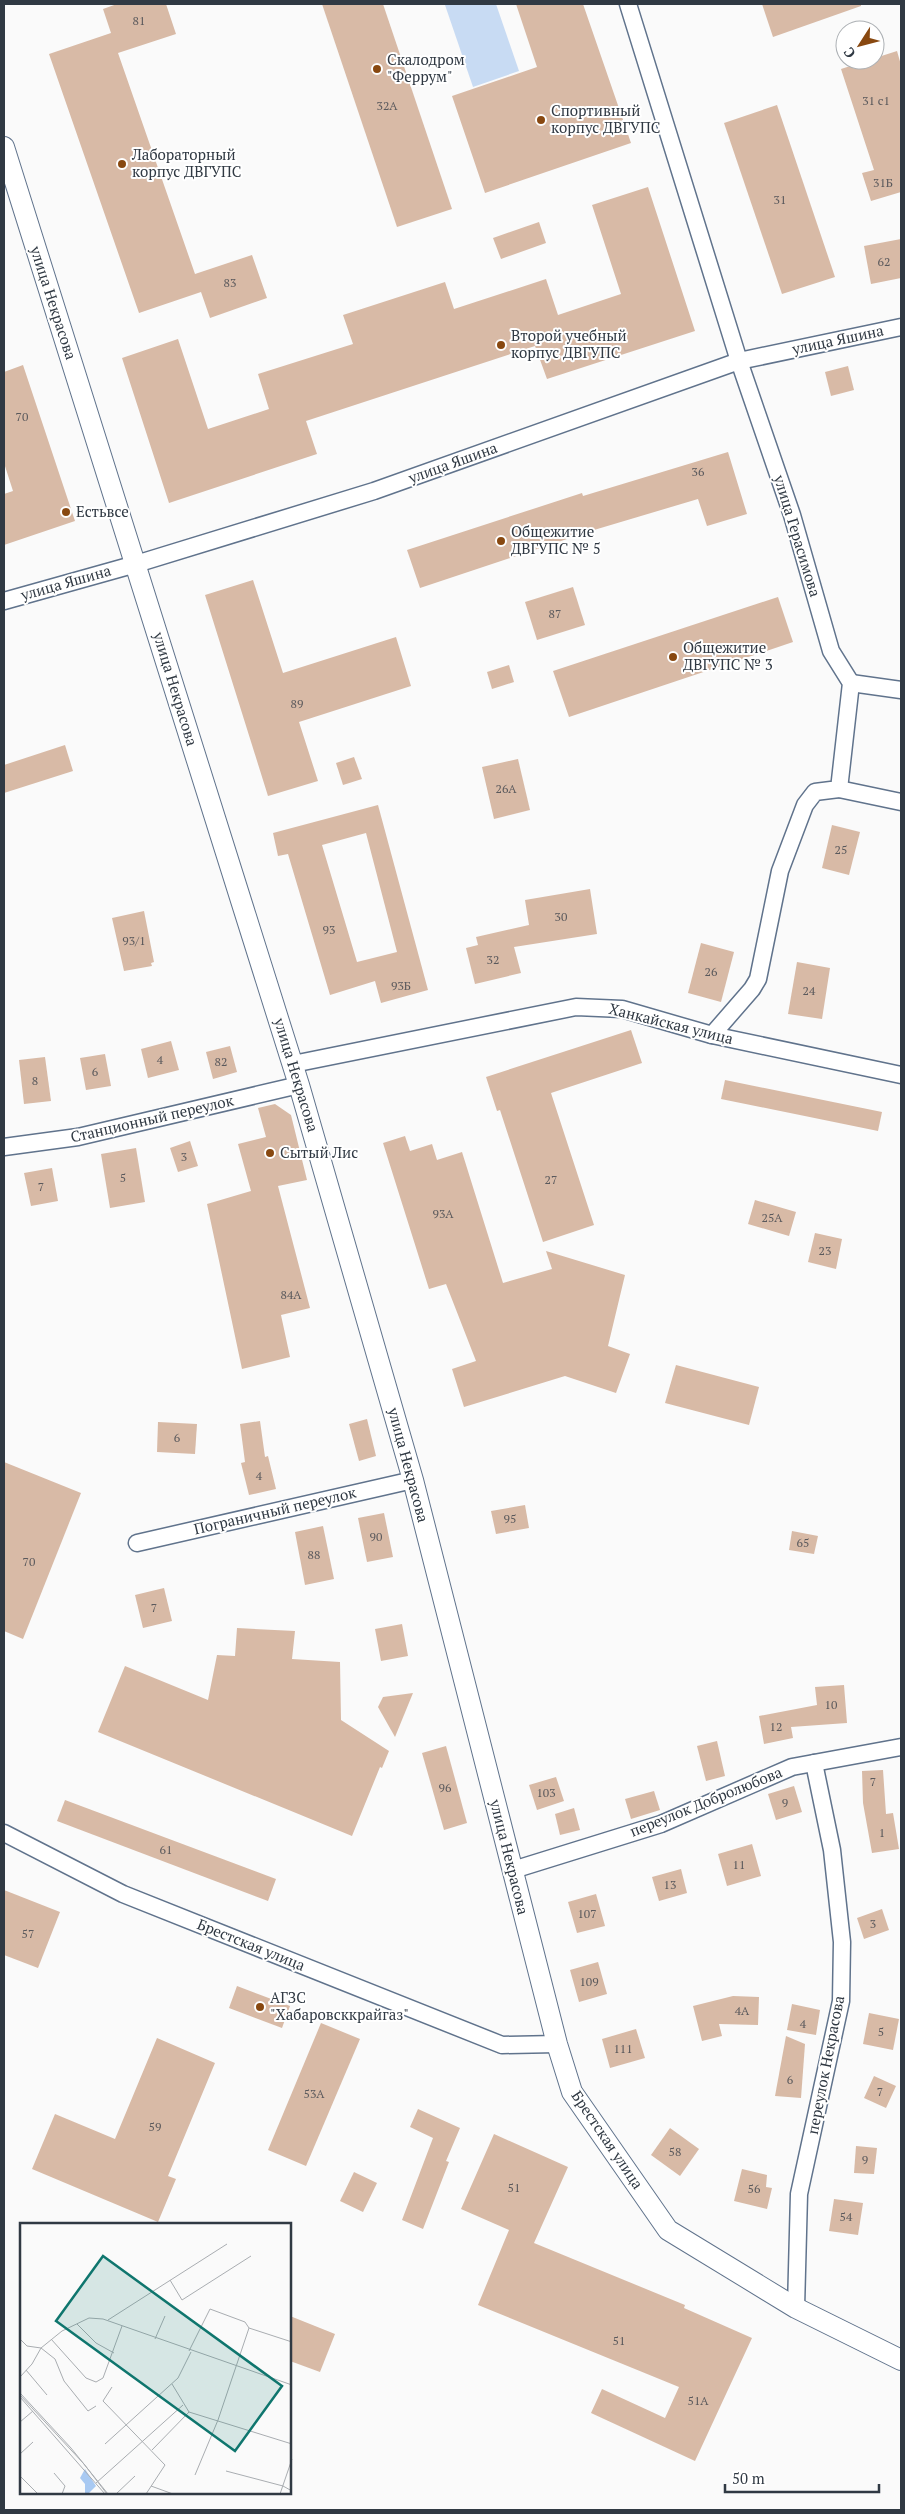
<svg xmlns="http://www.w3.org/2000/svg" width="905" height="2514" viewBox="0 0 905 2514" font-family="'PT Serif',serif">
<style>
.garden{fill:#c8dbf3}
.building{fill:#d8baa6;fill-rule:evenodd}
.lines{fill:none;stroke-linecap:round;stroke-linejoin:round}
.minor-casing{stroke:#60738c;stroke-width:19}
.tertiary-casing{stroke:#60738c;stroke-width:22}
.minor{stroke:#fff;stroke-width:16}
.tertiary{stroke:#fff;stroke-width:20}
.poi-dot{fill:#884810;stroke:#fff;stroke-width:2}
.labels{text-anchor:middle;stroke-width:4;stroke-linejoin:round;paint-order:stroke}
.number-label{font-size:12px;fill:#5a595c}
.poi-label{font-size:15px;fill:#303943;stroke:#fff;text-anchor:start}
.street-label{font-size:15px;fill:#303943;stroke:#fff}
.inset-road{fill:none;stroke:#a9adb1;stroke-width:1}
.view{fill:#0f766e;fill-opacity:0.15;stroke:#0f766e;stroke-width:2.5}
.inset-edge{fill:none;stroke:#303943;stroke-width:2.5}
</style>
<rect width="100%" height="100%" fill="#fafafa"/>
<polygon class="garden" points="448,4 496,4 519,71 473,87 445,5"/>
<g class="building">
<polygon points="117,4 166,4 176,34 118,53 195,274 252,255 267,298 210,318 201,292 139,313 49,54 111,33 103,9"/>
<polygon points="322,4 383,4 452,209 397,227"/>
<polygon points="516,4 583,4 631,143 485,193 452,96 537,67"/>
<polygon points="762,4 861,4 861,6 773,37"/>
<polygon points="897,51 901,65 901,192 871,201 862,173 874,170 841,69"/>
<polygon points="777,105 835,277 782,294 724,123"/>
<polygon points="648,187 695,331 547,379 535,346 306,421 317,454 169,503 122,358 178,339 208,429 269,409 258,374 353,344 343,315 445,282 454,309 546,279 558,315 621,294 592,205"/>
<polygon points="539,222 546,243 501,259 493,238"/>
<polygon points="901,239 901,278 871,284 864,246"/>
<polygon points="23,365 75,521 4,545 4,494 13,491 4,463 4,372"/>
<polygon points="848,366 854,390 831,396 825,372"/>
<polygon points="728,452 747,514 707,526 698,499 594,530 420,588 407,550 582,493 583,496"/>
<polygon points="253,580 283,673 396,637 411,686 299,722 318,781 268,796 205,595"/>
<polygon points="573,587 585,625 537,640 525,602"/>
<polygon points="778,597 793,642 569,717 553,671"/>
<polygon points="509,665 514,682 492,689 487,672"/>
<polygon points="65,745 73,771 4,793 4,765"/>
<polygon points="354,757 362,779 343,785 336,763"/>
<polygon points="518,759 530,810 494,819 482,767"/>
<path d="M378,805l50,185 -47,13 -6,-22 -45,14 -42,-141 -10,2 -5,-23zM366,833l31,119 -40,10 -35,-117z"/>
<polygon points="832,825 860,832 849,875 822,868"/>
<polygon points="590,889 597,934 514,947 521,973 475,984 466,948 478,945 476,937 529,925 525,900"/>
<polygon points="144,911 154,962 151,963 152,966 124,971 112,918"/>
<polygon points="701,943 734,952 721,1002 688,993"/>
<polygon points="797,962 830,968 822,1019 788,1014"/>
<polygon points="631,1030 642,1063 551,1093 594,1225 543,1242 500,1110 497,1111 486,1077"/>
<polygon points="171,1041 179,1070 148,1078 141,1049"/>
<polygon points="230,1046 237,1072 213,1079 206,1052"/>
<polygon points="105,1054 111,1086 86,1090 80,1058"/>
<polygon points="45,1057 51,1101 24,1104 19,1060"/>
<polygon points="725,1080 882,1112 878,1131 721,1099"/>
<polygon points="275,1104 291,1115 307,1180 278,1186 310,1308 281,1315 290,1357 242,1369 207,1204 251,1191 238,1144 266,1137 258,1108"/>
<polygon points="405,1136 410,1151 432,1144 437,1160 462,1152 503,1283 552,1269 546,1251 625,1275 608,1346 630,1354 616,1393 565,1376 464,1407 452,1369 476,1361 446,1284 429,1289 383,1143"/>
<polygon points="190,1141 198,1166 178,1172 170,1148"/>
<polygon points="136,1148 145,1202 110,1208 101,1154"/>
<polygon points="52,1168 58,1201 31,1206 24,1173"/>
<polygon points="755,1200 796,1212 789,1236 748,1224"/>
<polygon points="815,1233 842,1239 836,1269 808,1262"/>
<polygon points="676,1365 759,1387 749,1425 665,1403"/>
<polygon points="367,1419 376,1456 359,1461 349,1424"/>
<polygon points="260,1421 265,1457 268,1456 276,1489 249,1495 241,1463 245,1462 240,1424"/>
<polygon points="158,1422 197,1424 195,1454 157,1452"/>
<polygon points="4,1462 81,1493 23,1639 4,1631"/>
<polygon points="525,1505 529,1528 496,1534 491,1511"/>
<polygon points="384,1513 393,1557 367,1562 358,1518"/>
<polygon points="323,1526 334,1579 305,1585 295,1532"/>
<polygon points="792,1531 818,1536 814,1554 789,1550"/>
<polygon points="164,1588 172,1621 143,1628 135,1595"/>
<polygon points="402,1624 408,1656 381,1661 375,1629"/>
<polygon points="237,1628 295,1631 292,1659 340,1662 341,1720 389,1751 382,1768 380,1767 352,1836 98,1732 125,1666 208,1700 217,1655 235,1656"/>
<polygon points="844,1685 847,1723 791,1727 793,1738 764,1744 759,1716 817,1705 815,1687"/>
<polygon points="413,1693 395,1737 378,1707 383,1697"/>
<polygon points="717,1741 725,1776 706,1781 697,1746"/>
<polygon points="446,1746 467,1823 444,1830 422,1753"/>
<polygon points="883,1770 886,1814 893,1813 899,1849 872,1853 863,1803 862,1771"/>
<polygon points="556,1777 564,1801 537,1810 529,1785"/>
<polygon points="794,1786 802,1812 776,1820 768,1794"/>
<polygon points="654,1791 660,1810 631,1819 625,1799"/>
<polygon points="65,1800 276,1879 268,1901 57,1821"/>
<polygon points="574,1808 580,1830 560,1835 555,1814"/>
<polygon points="752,1844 761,1876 727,1886 718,1854"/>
<polygon points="681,1869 687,1893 659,1901 652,1877"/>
<polygon points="4,1890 60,1912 38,1968 4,1955"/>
<polygon points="596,1894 605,1926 577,1933 568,1902"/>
<polygon points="882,1909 889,1930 864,1939 857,1918"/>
<polygon points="598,1962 607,1994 579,2002 570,1970"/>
<polygon points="237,1986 290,2006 282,2028 229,2008"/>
<polygon points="733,1996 759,1997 758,2025 719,2024 722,2036 702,2041 693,2006"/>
<polygon points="792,2004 820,2010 816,2035 787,2030"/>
<polygon points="869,2013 899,2019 893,2050 863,2044"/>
<polygon points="321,2023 360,2039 306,2166 268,2150"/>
<polygon points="636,2029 645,2058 610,2068 602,2039"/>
<polygon points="786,2036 805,2044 801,2098 775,2096"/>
<polygon points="157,2038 215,2063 168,2176 176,2179 158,2222 32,2169 55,2114 115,2139"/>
<polygon points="874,2076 896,2086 886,2108 864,2098"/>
<polygon points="418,2109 460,2128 446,2161 449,2162 423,2229 402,2220 433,2138 410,2127"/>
<polygon points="670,2128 699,2149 680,2176 651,2155"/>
<polygon points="494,2134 568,2167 534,2243 685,2305 684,2308 752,2338 695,2461 591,2413 602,2389 665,2418 679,2387 478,2305 509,2230 461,2209"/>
<polygon points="856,2146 877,2148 874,2174 854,2173"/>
<polygon points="742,2169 767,2175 766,2187 772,2188 767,2209 734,2201"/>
<polygon points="354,2172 377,2183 363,2212 340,2201"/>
<polygon points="834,2199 863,2203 858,2235 829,2231"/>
<polygon points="290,2316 335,2334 320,2372 290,2361"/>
</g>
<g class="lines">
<g class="minor-casing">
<g id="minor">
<polyline points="628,4 739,361 792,515 831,651 851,683 839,789 815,792 805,805 780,871 758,979 752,989 712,1035"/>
<polyline points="4,601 136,564 374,491 739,361 901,327"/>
<polyline points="851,683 901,690"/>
<polyline points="839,789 901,802"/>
<polyline points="293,1064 576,1007 622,1009 712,1035 901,1075"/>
<polyline points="4,1147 78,1137 299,1085"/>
<polyline points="137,1543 413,1480"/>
<polyline points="4,1833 123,1894 502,2045 557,2044"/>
<polyline points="513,1870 661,1824 792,1767 901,1747"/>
<polyline points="796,2308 799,2194 841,2001 842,1942 832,1850 814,1763"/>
</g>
</g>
<g class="tertiary-casing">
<polyline id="tertiary" points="4,147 299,1085 413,1480 557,2044 572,2092 668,2230 796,2308 901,2360"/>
</g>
<use href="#minor" class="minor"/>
<use href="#tertiary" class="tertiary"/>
</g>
<g class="poi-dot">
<circle cx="377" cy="69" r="5"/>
<circle cx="541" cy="120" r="5"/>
<circle cx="122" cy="164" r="5"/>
<circle cx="501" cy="345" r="5"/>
<circle cx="66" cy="512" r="5"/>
<circle cx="501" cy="541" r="5"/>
<circle cx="673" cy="657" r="5"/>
<circle cx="270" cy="1153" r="5"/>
<circle cx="260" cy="2007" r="5"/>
</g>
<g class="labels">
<g class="number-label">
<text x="139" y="25">81</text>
<text x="876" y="105">31 с1</text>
<text x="387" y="110">32А</text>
<text x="883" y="187">31Б</text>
<text x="780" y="204">31</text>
<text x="884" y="266">62</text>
<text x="230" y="287">83</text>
<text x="22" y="421">70</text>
<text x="698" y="476">36</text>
<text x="555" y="618">87</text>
<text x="297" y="708">89</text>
<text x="506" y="793">26А</text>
<text x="841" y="854">25</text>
<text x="561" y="921">30</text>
<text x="329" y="934">93</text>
<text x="134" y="945">93/1</text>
<text x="493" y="964">32</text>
<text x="711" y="976">26</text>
<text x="401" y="990">93Б</text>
<text x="809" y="995">24</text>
<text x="160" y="1064">4</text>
<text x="221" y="1066">82</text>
<text x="95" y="1076">6</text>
<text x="35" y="1085">8</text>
<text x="184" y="1161">3</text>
<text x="123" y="1182">5</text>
<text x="551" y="1184">27</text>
<text x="41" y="1191">7</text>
<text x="443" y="1218">93А</text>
<text x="772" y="1222">25А</text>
<text x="825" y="1255">23</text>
<text x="291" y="1299">84А</text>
<text x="177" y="1442">6</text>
<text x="259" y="1480">4</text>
<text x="510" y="1523">95</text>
<text x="376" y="1541">90</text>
<text x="803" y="1547">65</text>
<text x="314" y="1559">88</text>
<text x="29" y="1566">70</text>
<text x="154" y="1612">7</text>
<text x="831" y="1709">10</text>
<text x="776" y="1731">12</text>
<text x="873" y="1786">7</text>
<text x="445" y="1792">96</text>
<text x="546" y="1797">103</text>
<text x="785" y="1807">9</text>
<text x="882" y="1837">1</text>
<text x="166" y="1854">61</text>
<text x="739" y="1869">11</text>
<text x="670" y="1889">13</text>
<text x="587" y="1918">107</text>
<text x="873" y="1928">3</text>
<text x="28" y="1938">57</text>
<text x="589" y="1986">109</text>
<text x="742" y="2015">4А</text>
<text x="803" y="2028">4</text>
<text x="881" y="2036">5</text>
<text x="623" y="2053">111</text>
<text x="790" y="2084">6</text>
<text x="880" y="2096">7</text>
<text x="314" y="2098">53А</text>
<text x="155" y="2131">59</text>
<text x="675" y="2156">58</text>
<text x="865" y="2164">9</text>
<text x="514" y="2192">51</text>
<text x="754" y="2193">56</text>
<text x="846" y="2221">54</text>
<text x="619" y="2345">51</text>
<text x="698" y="2405">51А</text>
</g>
<g class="poi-label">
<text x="387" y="65">Скалодром<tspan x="387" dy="17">"Феррум"</tspan></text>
<text x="551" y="116">Спортивный<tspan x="551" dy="17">корпус ДВГУПС</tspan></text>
<text x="132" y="160">Лабораторный<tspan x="132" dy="17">корпус ДВГУПС</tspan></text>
<text x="511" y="341">Второй учебный<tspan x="511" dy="17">корпус ДВГУПС</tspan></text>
<text x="76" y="517">Естьвсе</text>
<text x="511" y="537">Общежитие<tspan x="511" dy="17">ДВГУПС № 5</tspan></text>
<text x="683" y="653">Общежитие<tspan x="683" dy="17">ДВГУПС № 3</tspan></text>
<text x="280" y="1158">Сытый Лис</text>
<text x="270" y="2003">АГЗС<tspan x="270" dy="17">"Хабаровсккрайгаз"</tspan></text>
</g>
<g class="street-label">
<text transform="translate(53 303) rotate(72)" y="5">улица Некрасова</text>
<text transform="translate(838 340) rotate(-12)" y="5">улица Яшина</text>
<text transform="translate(453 463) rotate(-20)" y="5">улица Яшина</text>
<text transform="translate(797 536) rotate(73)" y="5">улица Герасимова</text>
<text transform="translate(66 583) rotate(-16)" y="5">улица Яшина</text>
<text transform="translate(175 689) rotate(73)" y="5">улица Некрасова</text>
<text transform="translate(671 1024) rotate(14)" y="5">Ханкайская улица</text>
<text transform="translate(296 1075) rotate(73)" y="5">улица Некрасова</text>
<text transform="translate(152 1119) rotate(-13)" y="5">Станционный переулок</text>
<text transform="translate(408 1465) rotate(75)" y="5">улица Некрасова</text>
<text transform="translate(275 1511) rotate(-13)" y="5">Пограничный переулок</text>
<text transform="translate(706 1802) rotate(-22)" y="5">переулок Добролюбова</text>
<text transform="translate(509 1857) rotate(76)" y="5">улица Некрасова</text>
<text transform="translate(251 1945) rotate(22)" y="5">Брестская улица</text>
<text transform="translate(826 2065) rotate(-79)" y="5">переулок Некрасова</text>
<text transform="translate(607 2140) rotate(56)" y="5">Брестская улица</text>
</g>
</g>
<g transform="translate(20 2223)">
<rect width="271" height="271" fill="#fafafa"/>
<path d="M65,246l11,17 -8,8h-3v-10l-5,-6z" fill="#a8c9f2"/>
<path class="inset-road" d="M150,57l12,20 69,-44M88,97l119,-76M57,101l19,19 18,10M0,116l7,7 14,2 14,11 9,22 24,30 8,-5M31,116l35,39 10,4 7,-4 19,-52M135,116l10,-23M169,128l21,-42 35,13 4,6 43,14M6,147l21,25M0,154l12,-13 9,-16 21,-17 27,-13 14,1 189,66M152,161l17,28 103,32M92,164l-9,14 62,64 -19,29M0,170l51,55 37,46M0,172l64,69 23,30M0,174l85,97M0,199l13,-11M85,221l73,-66 13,-26M132,227l37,-38M0,231l13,-12M206,248l57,15 9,5M34,250l11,13 -3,8M175,252l23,-55 31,-92M0,253l18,18M76,260l87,-78M131,263l22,8M96,271l19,-18M260,271l12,-35"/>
<path class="view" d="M83,33l179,130 -47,65 -179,-130z"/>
<rect width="271" height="271" class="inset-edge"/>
</g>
<rect width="905" height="2514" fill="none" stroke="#303943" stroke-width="10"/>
<g transform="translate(860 45) rotate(234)"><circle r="24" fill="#ffffff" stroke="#acb0b4"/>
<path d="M0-4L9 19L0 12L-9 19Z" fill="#884810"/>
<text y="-8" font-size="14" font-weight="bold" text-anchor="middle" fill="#303943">С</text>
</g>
<path d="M725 2484v8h154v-8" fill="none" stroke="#303943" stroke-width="2.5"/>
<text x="732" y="2484" font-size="15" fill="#303943" stroke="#ffffff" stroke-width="4" paint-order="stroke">50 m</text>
</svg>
